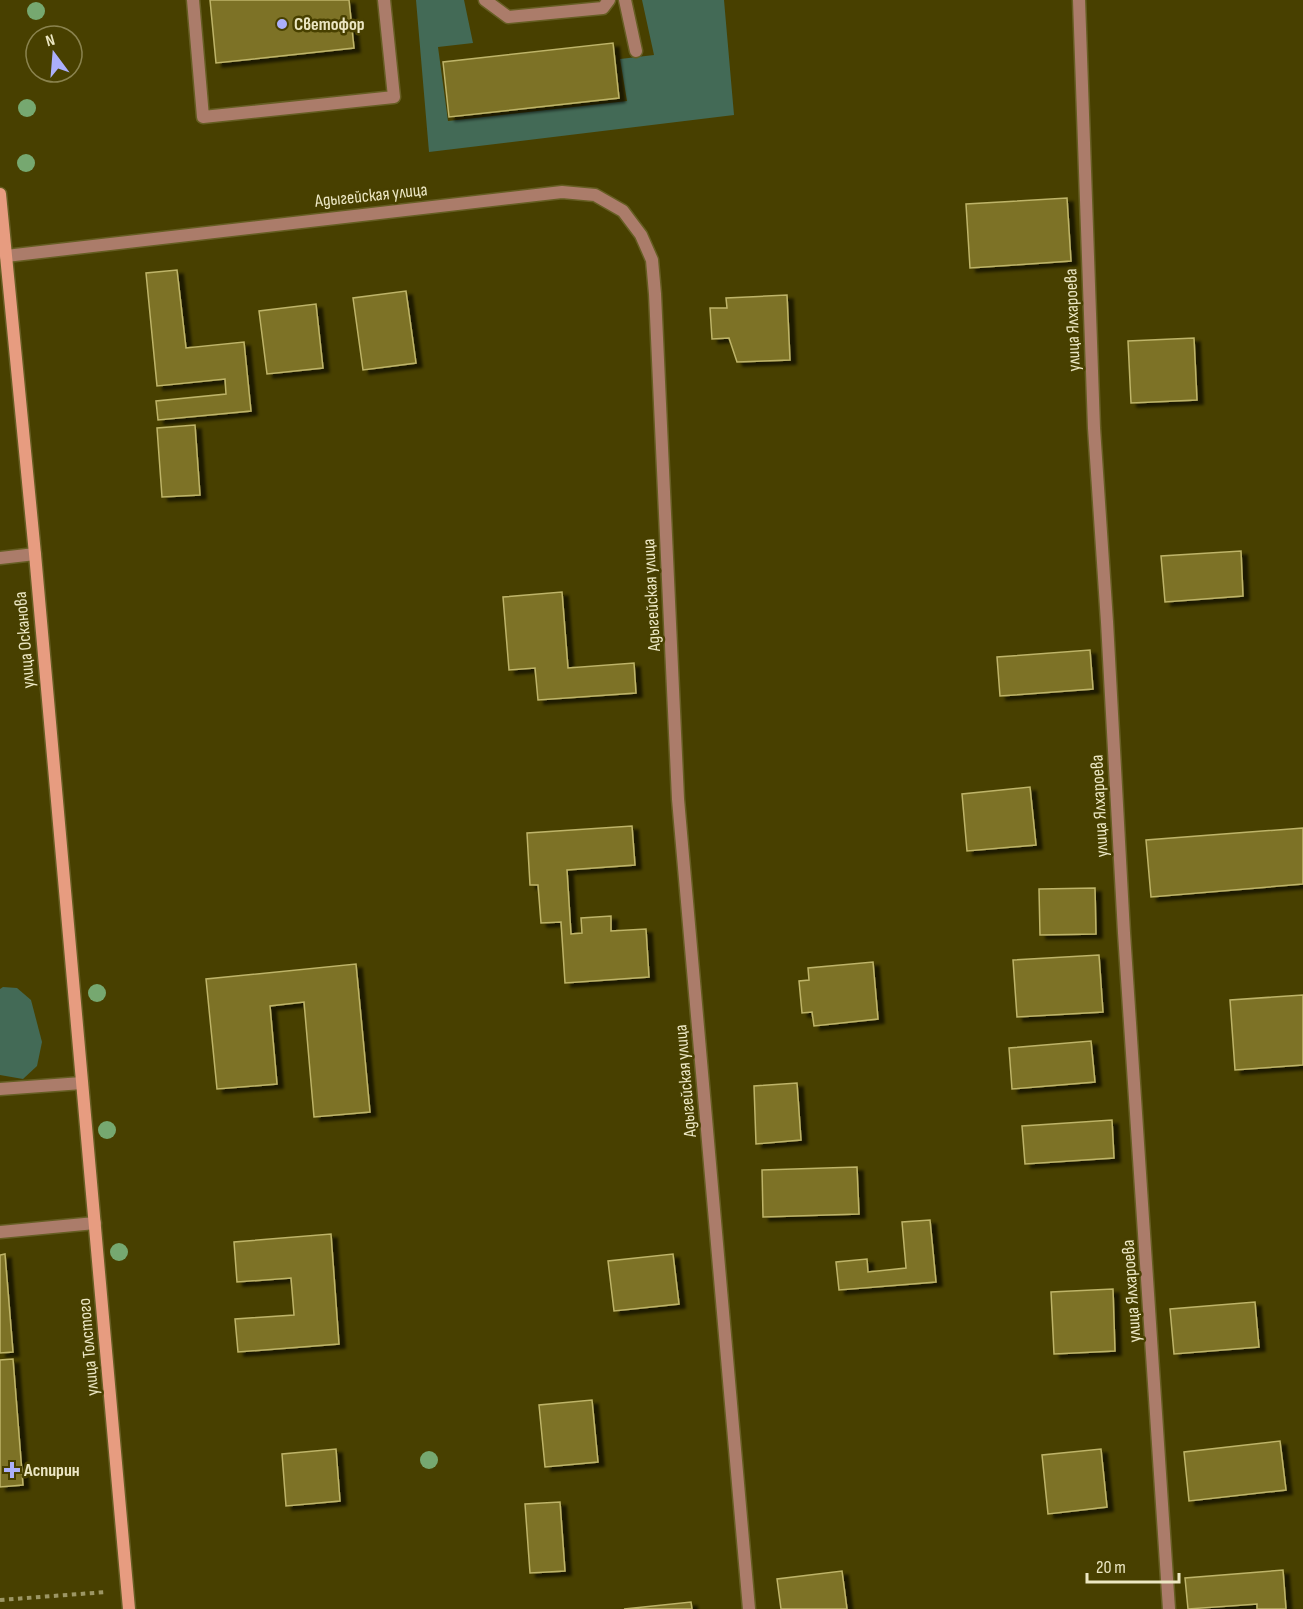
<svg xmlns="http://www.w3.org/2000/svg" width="1303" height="1609" viewBox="0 0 1303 1609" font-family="'Sofia Sans Condensed',sans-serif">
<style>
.green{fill:#436a56}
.building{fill:#7d7225;stroke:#beb469;stroke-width:1.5;filter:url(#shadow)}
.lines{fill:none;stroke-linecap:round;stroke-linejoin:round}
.lane-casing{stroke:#665e23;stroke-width:15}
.street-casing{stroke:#665e23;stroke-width:15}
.secondary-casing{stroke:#665e23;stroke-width:15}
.path{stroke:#9c9664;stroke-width:4;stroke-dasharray:4.5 4.5;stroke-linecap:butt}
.lane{stroke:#ab7c6a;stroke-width:12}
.street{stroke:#ab7c6a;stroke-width:12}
.secondary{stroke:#e79c80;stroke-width:12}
.tree{fill:#76a870}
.poi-dot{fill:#abaffb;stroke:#484000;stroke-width:2}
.labels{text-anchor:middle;stroke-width:5;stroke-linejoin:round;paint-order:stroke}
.poi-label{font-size:18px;font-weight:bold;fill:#ece7c3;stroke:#484000;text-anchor:start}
.street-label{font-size:18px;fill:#ece7c3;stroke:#484000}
</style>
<defs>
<filter id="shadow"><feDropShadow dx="6" dy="4" stdDeviation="1.5" flood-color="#0009"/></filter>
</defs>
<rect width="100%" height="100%" fill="#484000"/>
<g class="green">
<polygon points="416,0 464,0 473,43 438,47 448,121 627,101 620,59 654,55 642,0 724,0 734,115 429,152"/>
<polygon points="3,987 17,988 31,1000 42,1042 37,1066 23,1079 0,1075 0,989"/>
</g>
<g class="building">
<polygon points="210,0 349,0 354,48 216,63"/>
<polygon points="613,43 619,98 449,117 443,62"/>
<polygon points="1067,198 1071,261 970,268 966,204"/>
<polygon points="177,270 186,348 244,342 251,411 158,420 156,401 226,394 225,379 157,386 146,273"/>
<polygon points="406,291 416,363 363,370 353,298"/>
<polygon points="787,295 790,360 737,362 729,338 712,339 710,308 727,308 726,298"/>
<polygon points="316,304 323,368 267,374 259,311"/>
<polygon points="1194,338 1197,400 1131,403 1128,341"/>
<polygon points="195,425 200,495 162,497 157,428"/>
<polygon points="1241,551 1243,596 1165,602 1161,556"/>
<polygon points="562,592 568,668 634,663 636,693 538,700 535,668 509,670 503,597"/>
<polygon points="1090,650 1093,689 1000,696 997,657"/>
<polygon points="1030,787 1036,845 967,851 962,794"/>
<polygon points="632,826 635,865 567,870 571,934 582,933 581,918 611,916 611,931 646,929 649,977 565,983 561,922 541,923 538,885 530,885 527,833"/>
<polygon points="1303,828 1303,884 1151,897 1146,840"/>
<polygon points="1095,888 1096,934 1040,935 1039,889"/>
<polygon points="1099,955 1103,1012 1017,1017 1013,960"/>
<polygon points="873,962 878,1019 814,1026 812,1012 802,1013 799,981 809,980 808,968"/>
<polygon points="356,964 370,1112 314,1117 304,1002 270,1006 277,1084 217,1089 206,979"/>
<polygon points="1303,995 1303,1065 1235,1070 1230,1000"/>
<polygon points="1091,1041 1095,1082 1012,1089 1009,1048"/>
<polygon points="797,1083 801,1140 756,1144 754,1086"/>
<polygon points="1112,1120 1114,1158 1025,1164 1022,1126"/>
<polygon points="857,1167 859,1214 763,1217 762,1170"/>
<polygon points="930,1220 936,1282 839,1290 836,1262 867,1259 868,1272 906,1268 902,1222"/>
<polygon points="331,1234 339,1344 238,1352 235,1319 294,1315 291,1278 237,1282 234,1242"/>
<polygon points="5,1254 13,1352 0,1353 0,1255"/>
<polygon points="673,1254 679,1304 614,1311 608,1261"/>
<polygon points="1113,1289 1115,1351 1054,1354 1051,1292"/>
<polygon points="1255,1302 1259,1347 1174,1354 1170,1309"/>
<polygon points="13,1359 23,1485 0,1487 0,1360"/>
<polygon points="592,1400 598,1462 545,1467 539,1405"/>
<polygon points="1280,1441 1286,1490 1189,1501 1184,1452"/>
<polygon points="336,1449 340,1501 286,1506 282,1454"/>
<polygon points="1101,1449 1107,1507 1048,1514 1042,1455"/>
<polygon points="560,1502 565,1571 530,1573 525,1504"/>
<polygon points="1283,1570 1286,1609 1257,1609 1257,1604 1188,1609 1185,1578"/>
<polygon points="842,1571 847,1609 781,1609 777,1579"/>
<polygon points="691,1602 692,1609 624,1609"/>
</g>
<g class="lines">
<g class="lane-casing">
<g id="lane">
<polyline points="193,0 203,117 394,97 384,0"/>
<polyline points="485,0 508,17 603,8 609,0"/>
<polyline points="625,0 636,51"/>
<polyline points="0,1232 95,1223"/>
</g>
</g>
<g class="street-casing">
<g id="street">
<polyline points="1079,0 1094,428 1107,622 1124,933 1169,1609"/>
<polyline points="6,256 562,192 595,195 623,211 641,235 652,260 655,294 678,799 749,1609"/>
<polyline points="0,558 35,554"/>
<polyline points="0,1089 82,1083"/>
</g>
</g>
<g class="secondary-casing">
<polyline id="secondary" points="0,194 35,554 129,1609"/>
</g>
<polyline class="path" points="0,1600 106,1592"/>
<use href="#lane" class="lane"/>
<use href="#street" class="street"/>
<use href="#secondary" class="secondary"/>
</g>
<g class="tree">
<circle cx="36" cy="11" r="9"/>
<circle cx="27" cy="108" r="9"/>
<circle cx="26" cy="163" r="9"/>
<circle cx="97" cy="993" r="9"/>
<circle cx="107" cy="1130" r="9"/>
<circle cx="119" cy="1252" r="9"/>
<circle cx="429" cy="1460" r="9"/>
</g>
<g class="poi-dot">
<circle cx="282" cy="24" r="6"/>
<path d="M9 1461h6v6h6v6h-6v6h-6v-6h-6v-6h6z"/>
</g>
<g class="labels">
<g class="poi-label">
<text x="294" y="30">Светофор</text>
<text x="24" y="1476">Аспирин</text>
</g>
<g class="street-label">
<text transform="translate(371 195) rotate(-6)" y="6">Адыгейская улица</text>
<text transform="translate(1072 320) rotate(-92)" y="6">улица Ялхароева</text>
<text transform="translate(651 595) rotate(-93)" y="6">Адыгейская улица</text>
<text transform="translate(24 640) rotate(-95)" y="6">улица Осканова</text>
<text transform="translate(1099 806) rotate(-93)" y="6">улица Ялхароева</text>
<text transform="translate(685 1081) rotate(-95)" y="6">Адыгейская улица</text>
<text transform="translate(1131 1291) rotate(-94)" y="6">улица Ялхароева</text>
<text transform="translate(88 1347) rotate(-95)" y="6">улица Толстого</text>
</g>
</g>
<g transform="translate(54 54) rotate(344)"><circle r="28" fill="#484000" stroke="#8a834e" stroke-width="1.5"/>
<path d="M0-4.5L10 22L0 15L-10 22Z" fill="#abaffb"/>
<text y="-9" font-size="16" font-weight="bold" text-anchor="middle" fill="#ece7c3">N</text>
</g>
<path d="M1087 1573v9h92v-9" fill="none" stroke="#ece7c3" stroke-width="3"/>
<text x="1096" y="1573" font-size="18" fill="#ece7c3" stroke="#484000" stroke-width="4.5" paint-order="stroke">20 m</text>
</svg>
